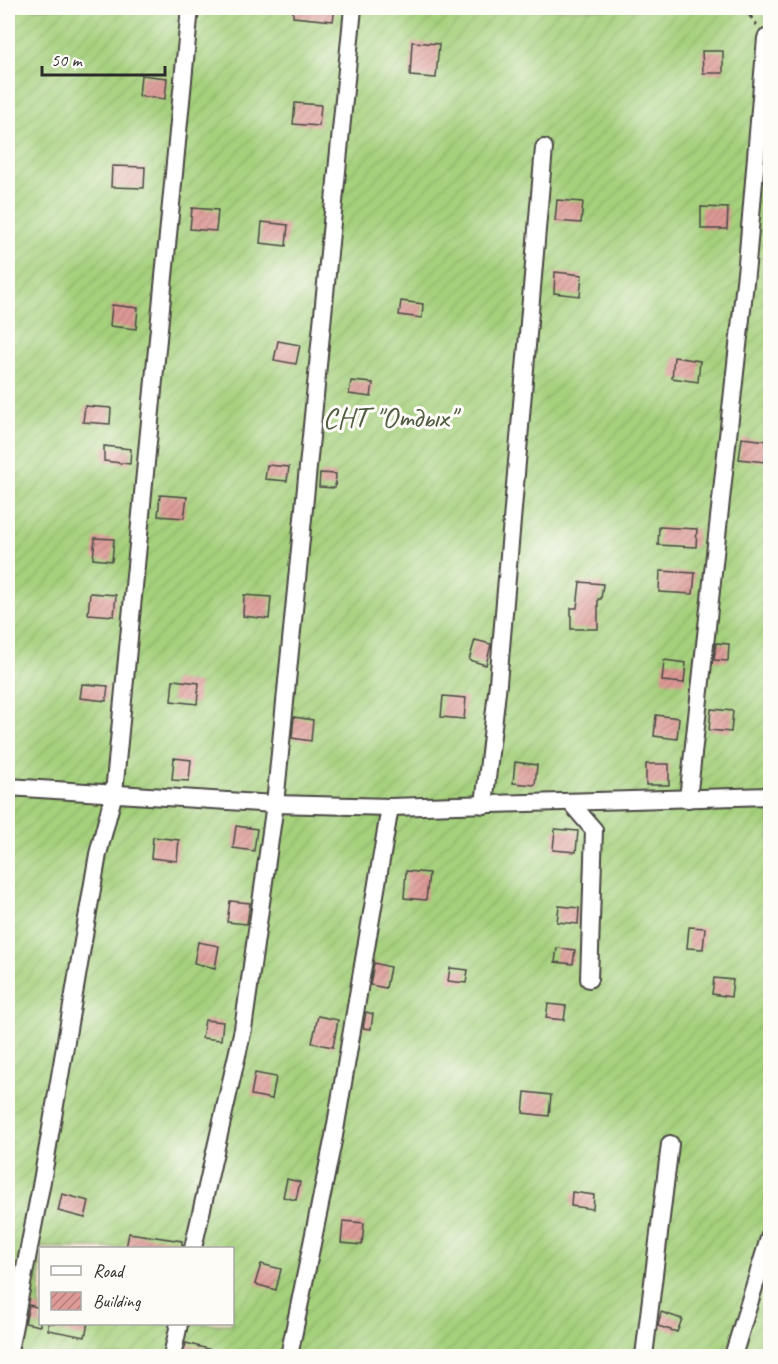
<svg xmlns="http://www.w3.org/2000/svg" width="778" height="1364" viewBox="0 0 778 1364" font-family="Caveat,sans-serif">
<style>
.garden{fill:url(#garden-furrows);stroke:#687e54;stroke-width:1.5;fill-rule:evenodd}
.building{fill:url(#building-hatch)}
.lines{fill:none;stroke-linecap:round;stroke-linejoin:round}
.minor-casing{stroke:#494743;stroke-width:20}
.path{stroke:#494743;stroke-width:3;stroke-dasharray:4.5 4.5;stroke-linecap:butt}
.minor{stroke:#fff;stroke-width:16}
.labels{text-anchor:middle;stroke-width:6;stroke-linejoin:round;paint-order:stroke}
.park-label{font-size:30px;fill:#505d43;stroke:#fdfcf7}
</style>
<defs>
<pattern id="garden-furrows" width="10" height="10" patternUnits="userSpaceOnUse" patternTransform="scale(1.5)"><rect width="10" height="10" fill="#a5d07c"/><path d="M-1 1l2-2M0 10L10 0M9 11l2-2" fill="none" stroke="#8eb36b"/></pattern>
<pattern id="building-hatch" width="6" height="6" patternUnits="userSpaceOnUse" patternTransform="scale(1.5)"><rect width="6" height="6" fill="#de9a96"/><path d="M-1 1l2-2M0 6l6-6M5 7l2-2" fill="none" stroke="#b47e7b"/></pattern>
</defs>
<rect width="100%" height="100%" fill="#fdfcf7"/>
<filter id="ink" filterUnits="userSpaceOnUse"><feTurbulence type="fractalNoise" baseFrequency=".0167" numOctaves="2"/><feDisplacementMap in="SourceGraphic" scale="12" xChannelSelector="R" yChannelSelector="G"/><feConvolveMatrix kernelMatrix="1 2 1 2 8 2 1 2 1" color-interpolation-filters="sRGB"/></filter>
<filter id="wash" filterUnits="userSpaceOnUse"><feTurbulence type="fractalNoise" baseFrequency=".008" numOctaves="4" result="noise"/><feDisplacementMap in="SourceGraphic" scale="24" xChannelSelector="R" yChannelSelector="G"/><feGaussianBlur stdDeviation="1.35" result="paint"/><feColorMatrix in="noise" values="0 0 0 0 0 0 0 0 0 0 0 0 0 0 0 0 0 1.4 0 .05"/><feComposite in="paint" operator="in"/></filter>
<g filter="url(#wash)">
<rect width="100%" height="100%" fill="#f4e6cd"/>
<path class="garden" d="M8,8l762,1v1347h-762zM40,1248h192v76h-192z"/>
<g id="blocks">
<g class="building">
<polygon points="293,8 335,8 333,21 293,17"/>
<polygon points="412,42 439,44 436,78 410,76"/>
<polygon points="702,51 723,51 723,73 703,73"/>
<polygon points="141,75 167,78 165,99 139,96"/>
<polygon points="295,103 321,105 319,126 293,124"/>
<polygon points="112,166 145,167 144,188 111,187"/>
<polygon points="557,200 583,202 581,223 555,221"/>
<polygon points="701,207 728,208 727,229 701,229"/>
<polygon points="192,208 218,210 216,231 190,229"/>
<polygon points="262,222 288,225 286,246 260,243"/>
<polygon points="555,272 582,275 580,296 554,293"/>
<polygon points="401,301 423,304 422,318 399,315"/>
<polygon points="112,305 138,308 136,329 110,326"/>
<polygon points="278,341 300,345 296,364 274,360"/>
<polygon points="674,357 700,361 698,382 672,378"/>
<polygon points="351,381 373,383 371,397 349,394"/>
<polygon points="85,406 111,408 110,424 83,422"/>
<polygon points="742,438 768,441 765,462 739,459"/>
<polygon points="104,446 131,449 130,464 104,461"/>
<polygon points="267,465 289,467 287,481 265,479"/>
<polygon points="320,473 336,474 335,488 319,487"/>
<polygon points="160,495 187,497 184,518 158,516"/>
<polygon points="659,527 697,529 696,547 658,545"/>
<polygon points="95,538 114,539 112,561 93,559"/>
<polygon points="660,571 695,573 693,594 659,592"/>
<polygon points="580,582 603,584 601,599 598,599 598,629 571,629 571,608 577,608"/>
<polygon points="90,593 116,595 114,616 88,614"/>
<polygon points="244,595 271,597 269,619 243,616"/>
<polygon points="475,640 491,644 486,665 469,660"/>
<polygon points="716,643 729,644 728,661 714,660"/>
<polygon points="664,660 686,663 684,683 662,681"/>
<polygon points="173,680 199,683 197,704 171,701"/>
<polygon points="82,684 108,686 106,701 80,698"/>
<polygon points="443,696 466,698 464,719 441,717"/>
<polygon points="711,709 733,711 731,732 709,730"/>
<polygon points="656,715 679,718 677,739 654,736"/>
<polygon points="294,717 313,720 311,741 292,738"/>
<polygon points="174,758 191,760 189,781 172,780"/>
<polygon points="515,762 537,765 535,785 513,783"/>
<rect x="646" y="764" width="23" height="21"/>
<polygon points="236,826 257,829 254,851 233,848"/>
<polygon points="555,829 578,831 576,852 553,850"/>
<polygon points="153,837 179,840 177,861 151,858"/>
<polygon points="406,871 429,873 426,900 404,898"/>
<polygon points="230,901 250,903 247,924 227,922"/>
<polygon points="559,906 579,908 578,924 557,922"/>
<polygon points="689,927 705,928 703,949 687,948"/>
<polygon points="198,942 219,946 215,968 194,963"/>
<polygon points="557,948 575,950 573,964 555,962"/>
<polygon points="374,963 390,967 386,988 370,985"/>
<polygon points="450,968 468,970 466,983 448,981"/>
<polygon points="714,978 733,980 731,997 712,994"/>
<polygon points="548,1004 566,1006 564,1020 546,1018"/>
<polygon points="366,1012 373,1014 371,1029 363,1028"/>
<polygon points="318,1016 338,1020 333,1047 312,1043"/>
<polygon points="205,1020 223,1022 221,1040 202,1038"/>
<polygon points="255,1073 276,1077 272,1099 251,1095"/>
<polygon points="525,1092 551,1095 549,1116 523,1113"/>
<polygon points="287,1179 300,1182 296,1200 283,1197"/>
<polygon points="572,1192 594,1195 593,1209 571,1206"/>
<polygon points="62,1194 89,1201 85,1218 58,1211"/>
<polygon points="343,1221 364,1223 362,1245 341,1243"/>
<polygon points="129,1233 182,1241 182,1248 126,1248"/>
<polygon points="261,1264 281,1269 276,1290 255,1284"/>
<polygon points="29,1305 40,1308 40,1326 25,1323"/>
<polygon points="661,1312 682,1319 677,1332 658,1326"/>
<polygon points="48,1323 88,1323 85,1337 48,1330"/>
<polygon points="186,1343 219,1352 218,1356 183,1356"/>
</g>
</g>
</g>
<g filter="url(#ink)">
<use href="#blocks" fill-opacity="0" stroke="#494743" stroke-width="1.5"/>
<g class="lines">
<g class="minor-casing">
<g id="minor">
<polyline points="8,787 275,804 390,807 770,796"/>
<polyline points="688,799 747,264 766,38"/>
<polyline points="570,802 594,830 589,979"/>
<polyline points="484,805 498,683 544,148"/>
<polyline points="193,1248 243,1029 275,804 353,8"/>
<polyline points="8,1356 42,1181 98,854 114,793 190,8"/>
<polyline points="172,1356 179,1324"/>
<polyline points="289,1356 334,1136 390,807"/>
<polyline points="644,1356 670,1144"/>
<polyline points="733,1356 770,1235"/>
</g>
</g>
<polyline class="path" points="744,8 757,25"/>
<use href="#minor" class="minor"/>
</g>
</g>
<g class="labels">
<g class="park-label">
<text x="389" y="427">СНТ "Отдых"</text>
</g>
</g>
<rect width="778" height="1364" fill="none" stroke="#fdfcf7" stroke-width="30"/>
<rect x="39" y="1247" width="195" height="78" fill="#fdfcf7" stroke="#a9a8a5" stroke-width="1.5"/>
<rect x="51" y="1266" width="30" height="9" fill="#ffffff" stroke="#a9a8a5" stroke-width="1.5"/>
<text x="93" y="1277" font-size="18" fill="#2b2b2b">Road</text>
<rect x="51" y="1292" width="30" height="18" fill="url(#building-hatch)" stroke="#a9a8a5" stroke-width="1.5"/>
<text x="93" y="1307" font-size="18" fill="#2b2b2b">Building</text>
<path d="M42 66v9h123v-9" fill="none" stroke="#2b2b2b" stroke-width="3"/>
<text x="51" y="66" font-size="18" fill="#2b2b2b" stroke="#fdfcf7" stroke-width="4.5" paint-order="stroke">50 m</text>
</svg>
